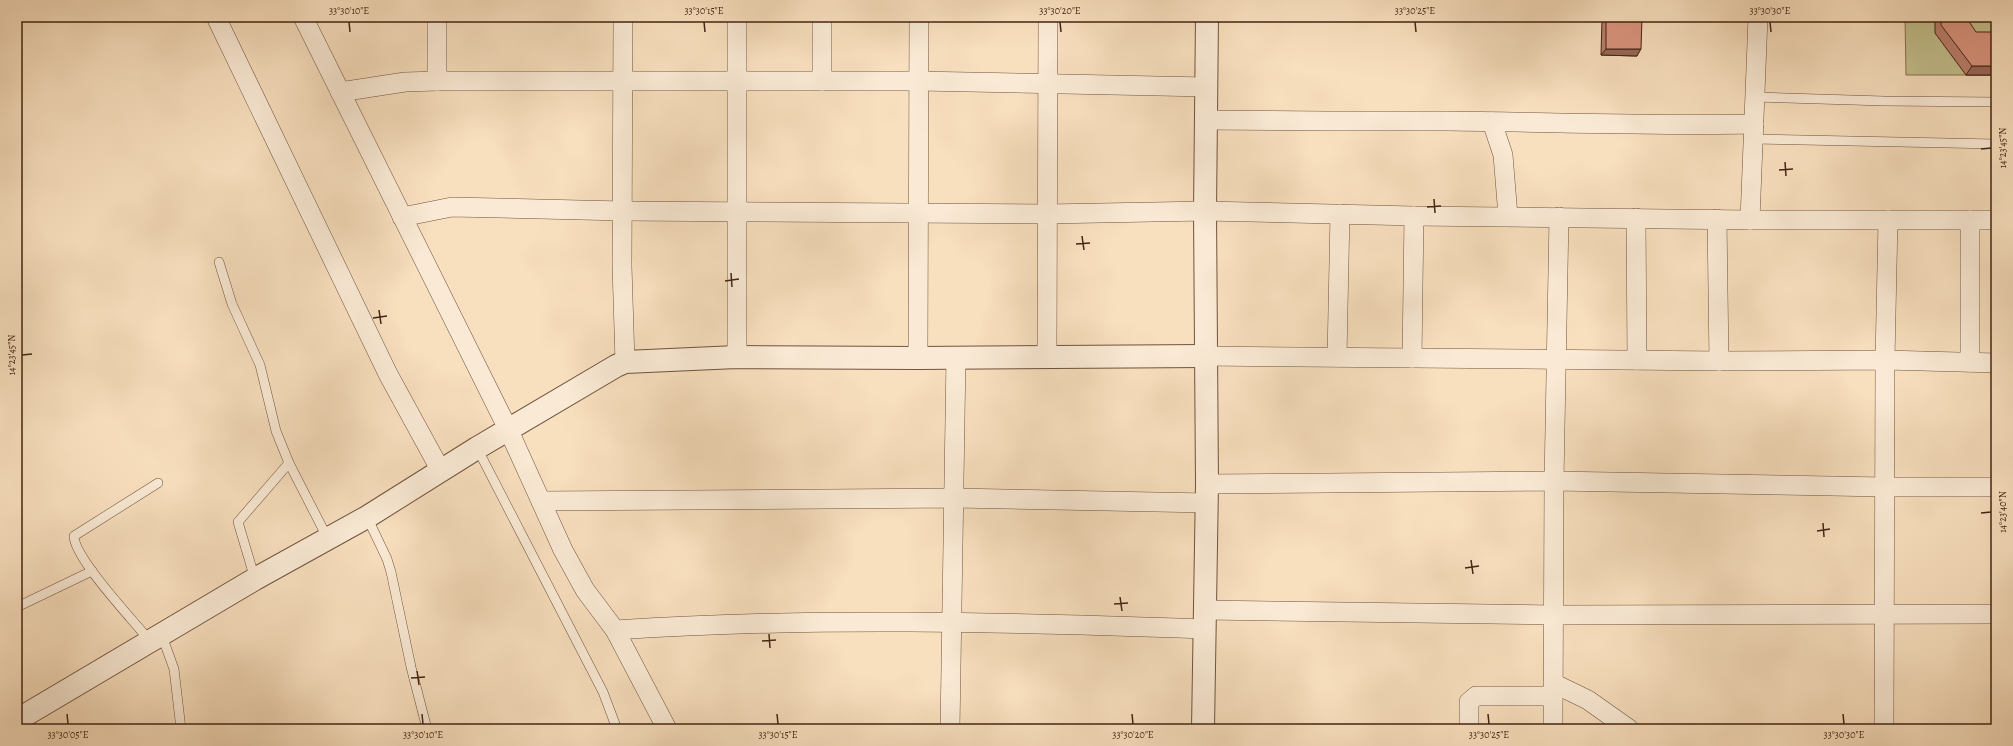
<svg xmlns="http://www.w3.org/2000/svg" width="2013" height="746" viewBox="0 0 2013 746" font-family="Alegreya,serif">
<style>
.green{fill:#c3c08e;stroke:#837251}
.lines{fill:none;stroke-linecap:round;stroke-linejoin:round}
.service-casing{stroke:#70533e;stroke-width:10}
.minor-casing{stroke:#70533e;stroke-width:20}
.tertiary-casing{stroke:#70533e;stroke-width:24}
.service{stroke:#faead5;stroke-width:9}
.minor{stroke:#faead5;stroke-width:19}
.tertiary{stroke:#faead5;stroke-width:22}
.wall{fill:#bb806e;stroke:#432414}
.shaded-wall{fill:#99685a;stroke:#432414}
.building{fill:#da9580;stroke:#432414}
.ticks{fill:none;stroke:#432414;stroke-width:1.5}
.neatline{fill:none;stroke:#432414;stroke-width:1.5}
.ticks-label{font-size:10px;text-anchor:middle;fill:#432414}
</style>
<rect width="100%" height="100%" fill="#f8dfbe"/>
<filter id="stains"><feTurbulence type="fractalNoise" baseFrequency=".005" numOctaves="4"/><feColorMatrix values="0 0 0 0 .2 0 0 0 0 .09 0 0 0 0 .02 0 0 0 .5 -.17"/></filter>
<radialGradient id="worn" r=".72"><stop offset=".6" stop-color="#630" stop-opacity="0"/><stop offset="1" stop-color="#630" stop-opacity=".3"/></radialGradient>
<polygon class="green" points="1905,17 1996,17 1996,75 1906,75"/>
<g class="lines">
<g class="service-casing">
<g id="service">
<polyline points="1756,97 1884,101 1996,102"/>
<polyline points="1754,139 1996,144"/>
<polyline points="219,262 232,304 260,365 276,431 289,463 328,539"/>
<polyline points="477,448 603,692 617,729"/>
<polyline points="367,517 387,559 391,572 411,667 427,729"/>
<polyline points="255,579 238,522 289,463"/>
<polyline points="17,607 92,571"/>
<polyline points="162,636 174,669 181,729"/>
<path d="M150,641c-16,-20 -76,-83 -76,-105l84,-53"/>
</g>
</g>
<g class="minor-casing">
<g id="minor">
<polyline points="216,17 388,374 441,471"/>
<polyline points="303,17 509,431 563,550 585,590 615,630 667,729"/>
<polyline points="623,17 622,266 625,362"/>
<polyline points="737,17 737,357"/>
<polyline points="437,81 437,17"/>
<polyline points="822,81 822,17"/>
<polyline points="340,92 405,82 437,81 919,81 1206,87"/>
<path d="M1205,120c81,1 161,1 242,1 102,1 205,5 307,3"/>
<polyline points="1492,122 1503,155 1508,216"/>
<polyline points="402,217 452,207 623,211 1048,214 1205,211 1414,216 1750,220 1996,220"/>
<polyline points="1636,218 1637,360"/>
<polyline points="1717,219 1719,361"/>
<polyline points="1750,220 1758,17"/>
<polyline points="1047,356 1048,17"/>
<polyline points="1205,356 1719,361 1885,360 1996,363"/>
<polyline points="1337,357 1340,214"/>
<polyline points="918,358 919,17"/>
<polyline points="1412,358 1414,216"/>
<polyline points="1970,362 1970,220"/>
<polyline points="1207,484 1554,481 1884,487 1996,487"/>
<polyline points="541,501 955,498 1207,503"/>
<polyline points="1205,610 1553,615 1996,614"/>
<path d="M615,630c197,-13 393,-8 589,-1"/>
<polyline points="1553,683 1588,700 1629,729"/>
<polyline points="950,729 956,357"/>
<polyline points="1469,729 1469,702 1476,696 1553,696"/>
<polyline points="1553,729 1554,481 1559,217"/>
<polyline points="1884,729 1885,360 1888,220"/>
</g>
</g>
<g class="tertiary-casing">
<g id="tertiary">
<polyline points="17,720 255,579 367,517 477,448 616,366 625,362 737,357 918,358 1205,356"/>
<polyline points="1203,729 1207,484 1205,211 1207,17"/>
</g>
</g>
<use href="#service" class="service"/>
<use href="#minor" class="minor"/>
<use href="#tertiary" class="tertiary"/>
</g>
<g class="wall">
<polygon points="1604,17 1642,17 1637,56 1601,55 1602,20"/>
<polygon points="1935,17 1966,17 1996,75 1966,75 1935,33"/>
</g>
<g class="shaded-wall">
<polygon points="1606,49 1641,49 1637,56 1601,55"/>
<polygon points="1972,66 1996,66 1996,75 1966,75"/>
</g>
<g class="building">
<polygon points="1606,17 1642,17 1641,49 1606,49"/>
<polygon points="1941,17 1966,17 1976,32 1996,32 1996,66 1972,66 1941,25"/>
</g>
<path class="ticks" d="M349,22l1,10M704,22l1,10M1060,22l1,10M1415,22l1,10M1770,22l1,10M1981,149l10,-1M1785,162l1,14M1779,170l14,-1M1434,199l1,14M1427,207l14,-1M1082,236l2,14M1076,244l14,-1M731,273l1,14M725,281l14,-2M379,310l2,14M373,318l14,-2M22,355l10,-1M1981,513l10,-1M1823,523l1,14M1817,531l13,-2M1471,560l2,14M1465,568l14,-2M1120,597l2,14M1114,604l14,-1M769,634l1,14M762,641l14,-1M417,671l2,14M411,678l14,-1M67,714l1,10M422,714l1,10M777,714l1,10M1132,714l1,10M1488,714l1,10M1843,714l1,10"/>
<rect width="2013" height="746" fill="none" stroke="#f8dfbe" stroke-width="44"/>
<rect x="22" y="22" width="1969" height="702" class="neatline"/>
<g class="ticks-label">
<text x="349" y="14">33°30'10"E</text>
<text x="704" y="14">33°30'15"E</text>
<text x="1060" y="14">33°30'20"E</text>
<text x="1415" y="14">33°30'25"E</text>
<text x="1770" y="14">33°30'30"E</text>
<text transform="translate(2002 148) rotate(-90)" y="4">14°23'45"N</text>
<text transform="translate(11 355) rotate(-90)" y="4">14°23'45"N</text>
<text transform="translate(2002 512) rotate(-90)" y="4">14°23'40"N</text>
<text x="68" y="738">33°30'05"E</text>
<text x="423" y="738">33°30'10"E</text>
<text x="778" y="738">33°30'15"E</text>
<text x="1133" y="738">33°30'20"E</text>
<text x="1489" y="738">33°30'25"E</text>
<text x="1844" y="738">33°30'30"E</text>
</g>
<rect width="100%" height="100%" filter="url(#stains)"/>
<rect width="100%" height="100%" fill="url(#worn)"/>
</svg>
